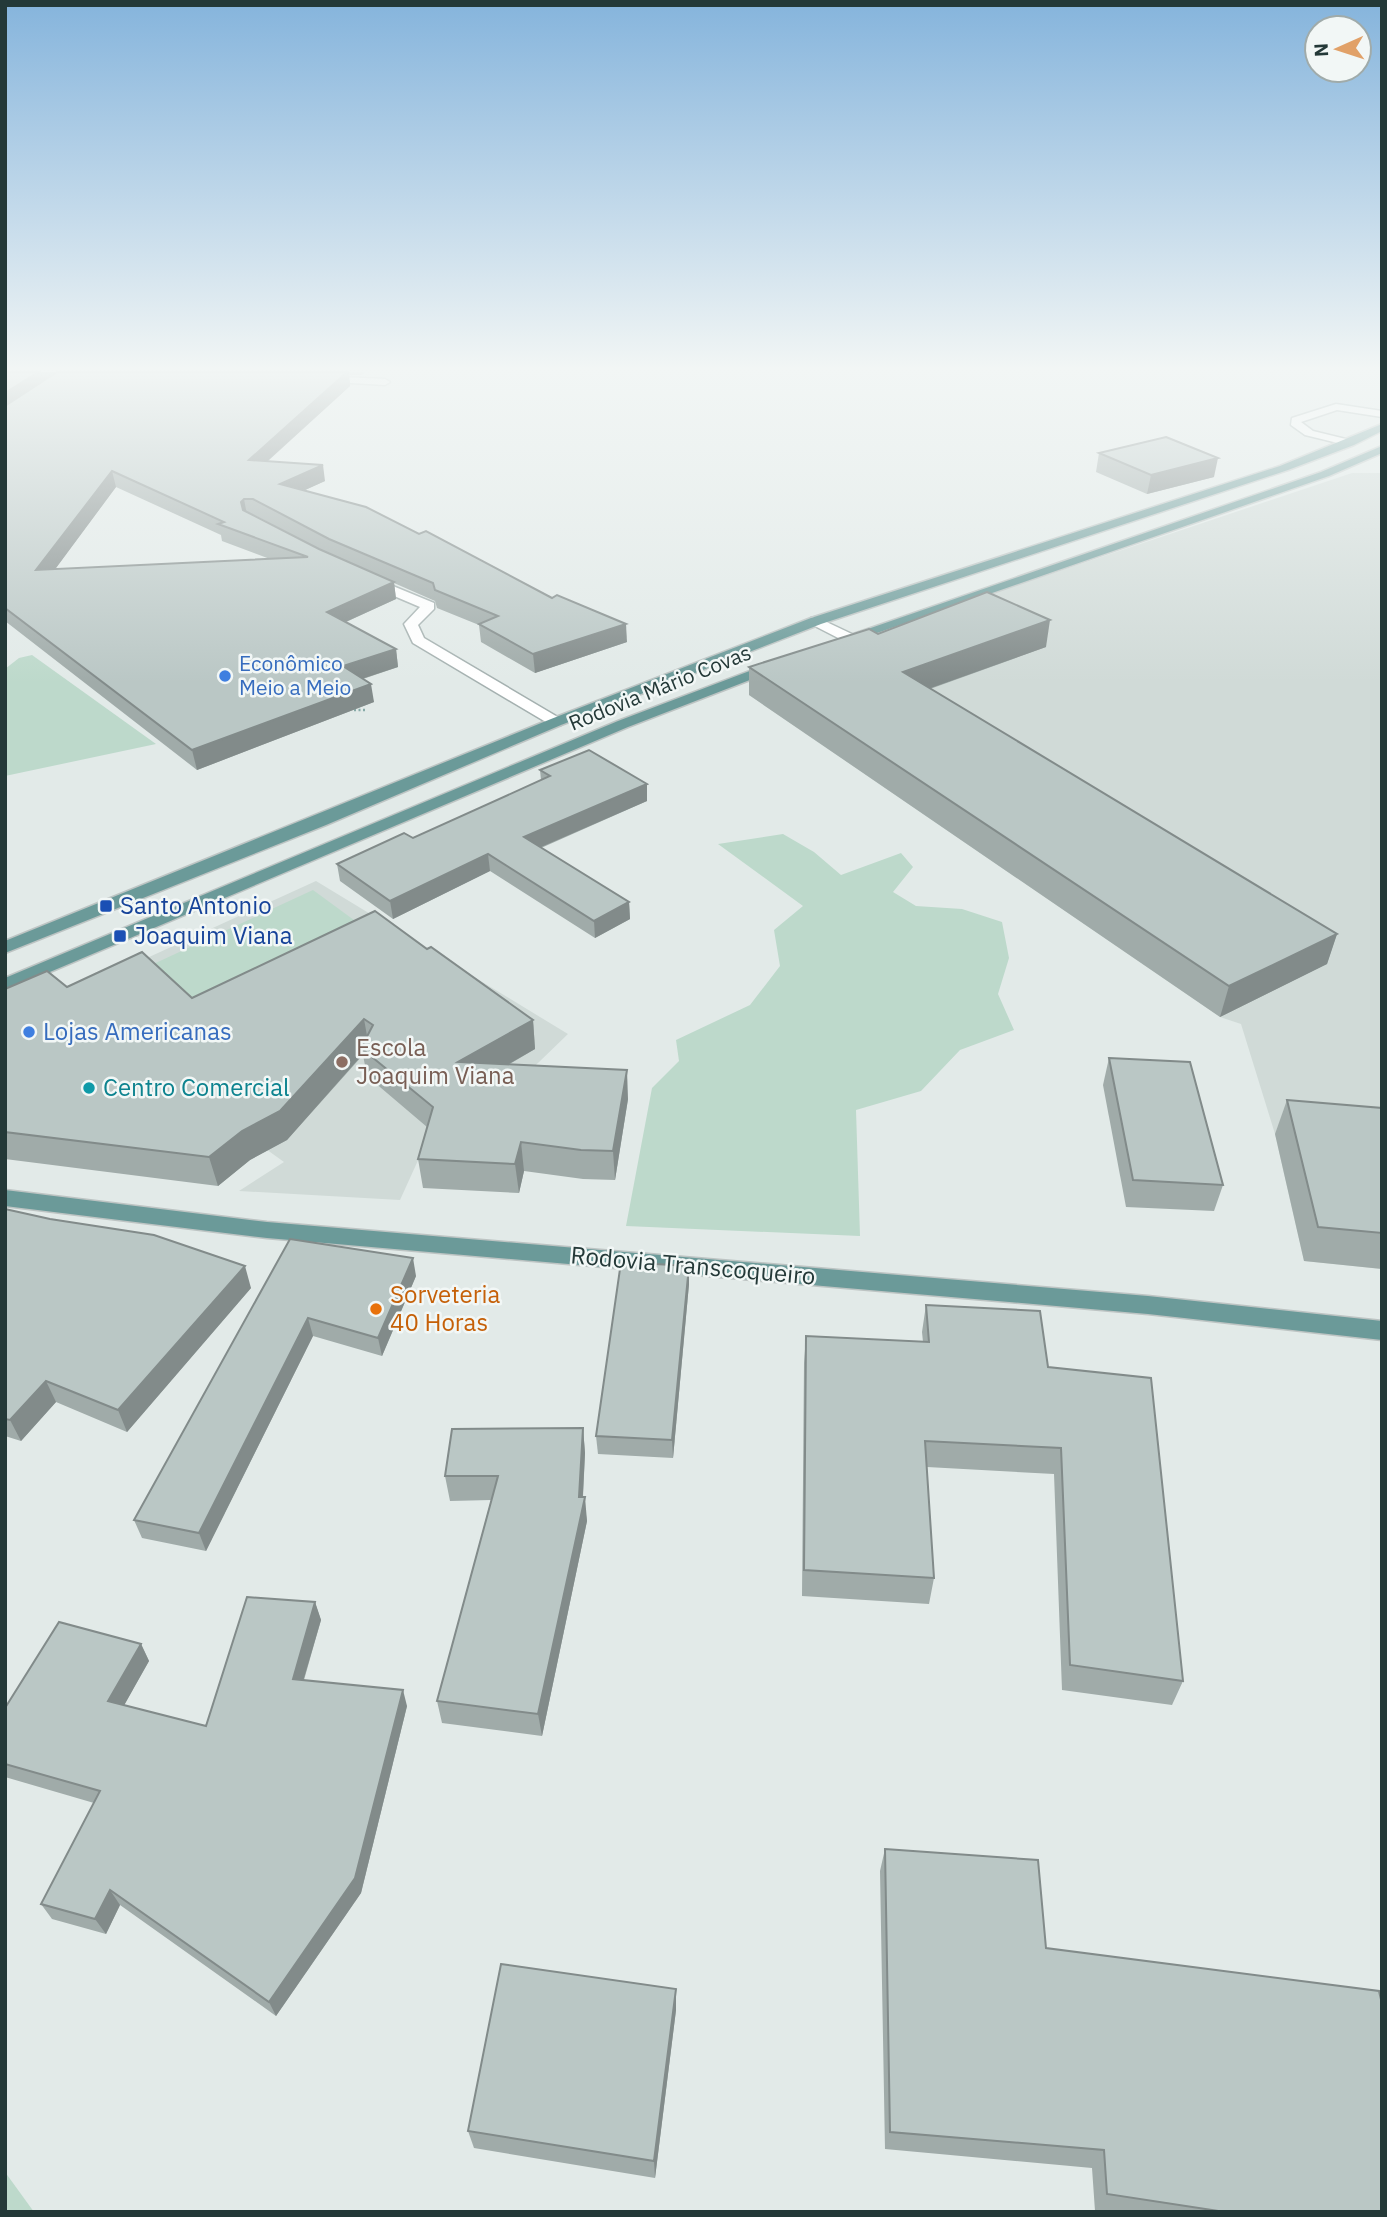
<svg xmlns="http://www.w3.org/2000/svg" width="1387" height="2217" viewBox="0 0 1387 2217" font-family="'IBM Plex Sans',sans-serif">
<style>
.built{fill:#d0dad7}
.green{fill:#bdd9cb}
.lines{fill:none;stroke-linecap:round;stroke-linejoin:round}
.minor-casing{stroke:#a5b1b0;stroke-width:3}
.major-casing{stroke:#bdc4c3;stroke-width:3}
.path{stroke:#86aaa7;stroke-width:2.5;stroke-dasharray:2 2.5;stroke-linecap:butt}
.minor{fill:#fff;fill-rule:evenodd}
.major{fill:#6b9a99;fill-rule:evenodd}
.wall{fill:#a0aba9;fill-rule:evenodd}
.shaded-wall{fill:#828b8a}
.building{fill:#bac7c5;stroke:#828b8a;stroke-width:2;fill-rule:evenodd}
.shop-dot{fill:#3f7fe0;stroke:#f2f7f6;stroke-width:2.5}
.transit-dot{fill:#1a4fb4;stroke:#f2f7f6;stroke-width:2.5}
.education-dot{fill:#8d6e63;stroke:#f2f7f6;stroke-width:2.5}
.culture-dot{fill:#0f9aa8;stroke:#f2f7f6;stroke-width:2.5}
.food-dot{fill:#e8710a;stroke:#f2f7f6;stroke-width:2.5}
.labels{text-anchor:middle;stroke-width:5;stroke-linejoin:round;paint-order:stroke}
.far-shop-label{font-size:21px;fill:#366cbe;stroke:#f2f7f6;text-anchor:start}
.far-street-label{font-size:21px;fill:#243938;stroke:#f2f7f6}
.transit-label{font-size:24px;fill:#164399;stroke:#f2f7f6;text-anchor:start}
.shop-label{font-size:24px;fill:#366cbe;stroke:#f2f7f6;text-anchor:start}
.education-label{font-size:24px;fill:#785e54;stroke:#f2f7f6;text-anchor:start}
.culture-label{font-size:24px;fill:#0d838f;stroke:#f2f7f6;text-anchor:start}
.street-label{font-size:24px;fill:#243938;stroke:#f2f7f6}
.food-label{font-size:24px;fill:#c56008;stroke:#f2f7f6;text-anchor:start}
</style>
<rect width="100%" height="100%" fill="#e2eae8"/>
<g class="built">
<polygon points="1352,473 1382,473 1382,1269 1304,1261 1275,1134 1241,1024 1220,1017 749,695 875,652 892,627"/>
<polygon points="316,881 568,1034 510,1090 430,1134 400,1200 239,1191 284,1162 57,999"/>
</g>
<g class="green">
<polygon points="32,655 156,744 5,776 5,669 19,658"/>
<polygon points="783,834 814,852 841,875 901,853 913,867 893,892 916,906 962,909 1002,922 1009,958 998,994 1014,1030 960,1050 921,1091 856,1110 860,1236 626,1226 652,1088 679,1061 676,1040 750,1005 780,966 774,930 803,906 718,844"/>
<polygon points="313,890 373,934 203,1016 147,967"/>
<polygon points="5,2172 34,2212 5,2212"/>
</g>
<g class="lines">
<g class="minor-casing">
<g id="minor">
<polygon points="320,376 385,379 390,382 385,385 317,381 317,377"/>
<polygon points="1336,404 1382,411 1382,417 1337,410 1301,422 1313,431 1354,441 1355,443 1350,446 1305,435 1291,425 1292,418"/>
<polygon points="371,577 434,603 434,609 418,625 424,638 561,719 563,722 561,725 551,725 413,643 404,624 420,607 366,584 365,581"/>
<polygon points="816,617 854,635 856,638 849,642 844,641 811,624 811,618"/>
</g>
</g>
<g class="major-casing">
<g id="major">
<polygon points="1382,424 1382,431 1354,445 1288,470 821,624 561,725 326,825 5,953 5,941 551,719 811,618 1280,466"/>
<polygon points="1382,446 1382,453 1329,476 851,642 846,643 839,639 1321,472"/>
<polygon points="776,661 781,662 781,668 628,727 5,991 5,978 618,721"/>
<polygon points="5,1190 267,1222 1148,1296 1382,1321 1382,1340 1148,1314 267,1238 5,1206"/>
</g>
</g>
<polyline class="path" points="354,710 365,710"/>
<use href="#minor" class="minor"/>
<use href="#major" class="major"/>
</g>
<g class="wall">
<path d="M5,372h360l-3,3h-13l1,11 -82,75 57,20 -20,9 322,152 -92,31 -54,-31 -2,-17 -42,-17 -2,-7 -41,-18 2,16 -50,23 50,27 2,18 -35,12 11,23 -177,68 -192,-149zM116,487l105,48 1,6 48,18 -215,10zM253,516h3l71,37z"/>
<polygon points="1099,453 1214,477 1147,494 1096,472"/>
<polygon points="878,634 1046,647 930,689 1337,934 1327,964 1220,1017 749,695 749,667"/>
<polygon points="540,770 647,784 647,801 541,848 629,902 630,919 595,938 490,871 393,919 340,881 337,864 413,838 541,780"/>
<polygon points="427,949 533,1020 535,1049 508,1065 628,1099 615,1180 583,1179 524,1171 519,1193 423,1188 418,1159 427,1127 367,1076 363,1055 287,1140 250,1160 218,1186 5,1159 5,989 67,987 192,998"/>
<polygon points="1109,1058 1223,1185 1214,1211 1126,1207 1103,1085"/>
<polygon points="1287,1100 1382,1108 1382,1269 1304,1261 1275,1134"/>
<polygon points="5,1209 251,1288 127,1432 56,1402 21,1441 5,1436"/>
<polygon points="290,1239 416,1276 382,1356 313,1336 206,1551 142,1538 134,1520"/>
<polygon points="689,1266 689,1284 673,1458 598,1454 596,1436"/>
<polygon points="926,1305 1048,1367 1183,1681 1172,1705 1062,1690 1054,1474 927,1467 934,1578 929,1604 802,1596 804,1363 806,1336 923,1342 922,1332"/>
<polygon points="583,1428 585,1453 583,1497 587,1521 542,1736 442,1723 437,1701 491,1500 450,1501 445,1476"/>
<polygon points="315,1602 321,1620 304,1680 407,1706 361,1893 276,2016 120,1905 106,1934 52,1919 41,1904 94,1803 5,1777 5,1708 141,1644 149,1661 124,1705 206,1726"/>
<polygon points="885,1849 1046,1948 1382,2212 1102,2212 1095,2211 1092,2168 885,2149 880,1871"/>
<polygon points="676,1989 676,2010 655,2178 474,2148 468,2131"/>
</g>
<g class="shaded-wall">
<polygon points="38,372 64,372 5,410 5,393"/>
<polygon points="347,372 349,372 350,386 252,475 249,460"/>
<polygon points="1218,458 1214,477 1147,494 1151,475"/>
<polygon points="323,465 325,481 283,500 280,484"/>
<polygon points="112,471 116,487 42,587 36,570"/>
<polygon points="244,499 247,515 244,518 241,502"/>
<polygon points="394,582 396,599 330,629 327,612"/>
<polygon points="1050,620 1046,647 900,699 903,672"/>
<polygon points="626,624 627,642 535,673 533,654"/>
<polygon points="396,649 398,667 346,684 343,666"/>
<polygon points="371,684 374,702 197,770 192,750"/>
<polygon points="647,784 647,801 525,854 524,837"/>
<polygon points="488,854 490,871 393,919 390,901"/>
<polygon points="629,902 630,919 595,938 594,921"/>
<polygon points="1337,934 1327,964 1220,1017 1229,986"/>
<polygon points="364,1019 369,1047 361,1048 363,1054 287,1140 250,1160 218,1186 209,1157"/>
<polygon points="533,1020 535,1049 462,1091 458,1062"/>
<polygon points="627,1070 628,1099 615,1180 613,1151"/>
<polygon points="521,1142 524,1171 519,1193 515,1164"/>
<polygon points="413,1258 416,1276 382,1356 378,1338"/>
<polygon points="245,1266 251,1288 127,1432 118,1410"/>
<polygon points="689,1266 689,1284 673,1458 672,1440"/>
<polygon points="308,1318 313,1336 206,1551 199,1533"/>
<polygon points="46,1381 56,1402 21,1441 10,1420"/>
<polygon points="583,1428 585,1453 582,1512 585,1497 587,1521 542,1736 538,1714 579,1497"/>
<polygon points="315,1602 321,1620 299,1695 293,1679"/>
<polygon points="141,1644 149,1661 117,1718 108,1701"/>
<polygon points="403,1690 407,1706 361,1893 276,2016 269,2002"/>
<polygon points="110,1890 120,1905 106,1934 95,1919"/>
<polygon points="676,1989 676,2010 655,2178 654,2161"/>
</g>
<g class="building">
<polygon points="5,372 38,372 5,393"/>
<path d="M57,372h290l-98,88 74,5 -43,19 86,23 53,27 7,-3 126,67 5,-3 69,29 -93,30 -54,-30 19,-8 -63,-26 -2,-7 -104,-44 -76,-40h-9l-3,3 2,8 76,39 75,33 -67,30 69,37 -53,17 28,18 -179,66 -187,-142v-202zM112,471l112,51 -6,2 90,33 -272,13z"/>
<polygon points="1166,437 1218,458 1151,475 1099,453"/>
<polygon points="987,592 1050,620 903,672 1337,934 1229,986 749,667 869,629 878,634"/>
<polygon points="589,750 647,784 524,837 629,902 594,921 488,854 390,901 337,864 404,833 413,838 550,776 540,770"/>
<polygon points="375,911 427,949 431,947 533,1020 458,1062 627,1070 613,1151 581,1150 521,1142 515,1164 418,1159 433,1107 361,1048 373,1025 364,1019 280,1111 242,1131 209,1157 5,1132 5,989 47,971 67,987 142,952 192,998"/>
<polygon points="1109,1058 1190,1062 1223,1185 1133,1180"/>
<polygon points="1287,1100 1382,1108 1382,1233 1318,1227"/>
<polygon points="5,1209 50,1219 154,1235 245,1266 118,1410 46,1381 10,1420 5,1419"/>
<polygon points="290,1239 413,1258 378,1338 308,1318 199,1533 134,1520"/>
<polygon points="621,1262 689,1266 672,1440 596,1436"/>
<polygon points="926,1305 1040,1311 1048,1367 1151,1378 1183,1681 1070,1665 1061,1448 925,1441 934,1578 804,1570 806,1336 929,1342"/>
<polygon points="583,1428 579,1497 585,1497 538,1714 437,1701 498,1476 445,1476 452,1429"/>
<polygon points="247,1597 315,1602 293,1679 403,1690 355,1878 269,2002 110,1890 95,1919 41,1904 100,1791 5,1764 5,1708 59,1622 141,1644 108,1701 206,1726"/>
<polygon points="885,1849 1038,1860 1046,1948 1379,1991 1382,2004 1382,2212 1225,2212 1107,2194 1104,2150 890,2132"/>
<polygon points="501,1964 676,1989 654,2161 468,2131"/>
</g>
<linearGradient id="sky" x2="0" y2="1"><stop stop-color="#85b4dc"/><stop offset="0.54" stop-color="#f2f6f5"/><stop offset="1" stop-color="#f2f6f5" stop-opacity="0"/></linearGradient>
<rect width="1387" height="683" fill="url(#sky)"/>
<g class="shop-dot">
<circle cx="225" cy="676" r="7"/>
<circle cx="29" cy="1032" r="7"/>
</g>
<g class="transit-dot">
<rect x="99" y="899" width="14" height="14" rx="3.5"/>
<rect x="113" y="929" width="14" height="14" rx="3.5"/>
</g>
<circle class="education-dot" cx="342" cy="1062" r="7"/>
<circle class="culture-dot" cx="89" cy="1088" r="7"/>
<circle class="food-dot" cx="376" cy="1309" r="7"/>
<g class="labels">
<g class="far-shop-label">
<text x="239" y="671">Econômico<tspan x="239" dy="24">Meio a Meio</tspan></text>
</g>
<g class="far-street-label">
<text transform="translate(660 688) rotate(-22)" y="7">Rodovia Mário Covas</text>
</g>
<g class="transit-label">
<text x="120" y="914">Santo Antonio</text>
<text x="134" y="944">Joaquim Viana</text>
</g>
<g class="shop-label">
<text x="43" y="1040">Lojas Americanas</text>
</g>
<g class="education-label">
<text x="356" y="1056">Escola<tspan x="356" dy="28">Joaquim Viana</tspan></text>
</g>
<g class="culture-label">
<text x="103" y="1096">Centro Comercial</text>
</g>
<g class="street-label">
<text transform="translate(693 1266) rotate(5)" y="8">Rodovia Transcoqueiro</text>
</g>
<g class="food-label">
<text x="390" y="1303">Sorveteria<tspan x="390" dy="28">40 Horas</tspan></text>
</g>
</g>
<rect width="1387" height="2217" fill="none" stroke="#243938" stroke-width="14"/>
<g transform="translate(1338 49) rotate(267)"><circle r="33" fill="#f2f7f6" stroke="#a0abaa" stroke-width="2"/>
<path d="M0-5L12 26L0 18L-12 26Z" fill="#e1a168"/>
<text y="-10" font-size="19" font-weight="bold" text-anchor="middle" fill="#243938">N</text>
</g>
</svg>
